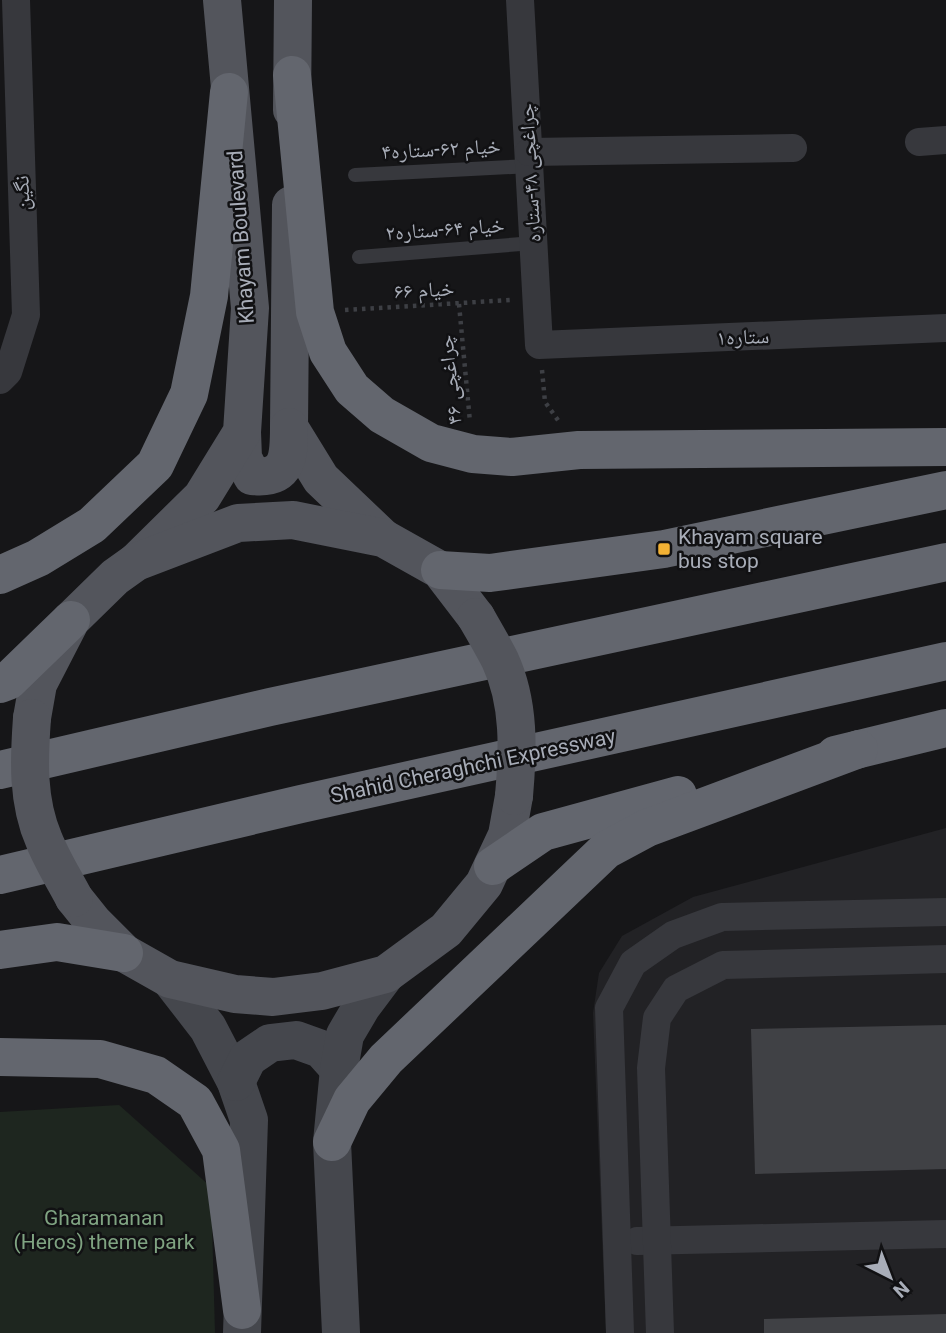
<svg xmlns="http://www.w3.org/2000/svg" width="946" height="1333" viewBox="0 0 946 1333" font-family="Roboto,'Noto Naskh Arabic',sans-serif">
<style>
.built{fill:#222225}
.green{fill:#1e261f}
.building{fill:#404145}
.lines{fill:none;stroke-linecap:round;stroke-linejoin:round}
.path{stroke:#3d3f44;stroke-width:4.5;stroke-dasharray:3.5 5;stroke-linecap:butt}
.lane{stroke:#37383d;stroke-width:14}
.street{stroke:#37383d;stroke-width:28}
.secondary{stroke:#45474d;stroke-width:38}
.primary{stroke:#53555c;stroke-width:38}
.highway{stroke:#63666e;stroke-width:38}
.primary-bridge{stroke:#53555c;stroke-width:38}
.poi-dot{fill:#f2b134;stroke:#111113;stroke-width:2.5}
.labels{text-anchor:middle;stroke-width:5;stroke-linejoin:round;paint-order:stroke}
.street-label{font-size:21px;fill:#a8adb8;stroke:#111113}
.poi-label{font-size:21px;fill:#a8adb8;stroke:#111113;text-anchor:start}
.park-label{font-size:21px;fill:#7fa381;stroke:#111113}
</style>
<rect width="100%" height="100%" fill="#161618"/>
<polygon class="built" points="946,828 946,1333 606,1333 593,1013 599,973 622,936 693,897"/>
<polygon class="green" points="119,1105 211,1187 215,1333 0,1333 0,1112"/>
<g class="building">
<polygon points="946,1025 946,1169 755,1174 751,1029"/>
<polygon points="946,1314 946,1333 764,1333 764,1319"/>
</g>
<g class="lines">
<g class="path">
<polyline points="459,304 470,422"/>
<polyline points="345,310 511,300"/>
<polyline points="542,370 545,402 560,423"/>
</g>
<g class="lane">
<polyline points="355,175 530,166"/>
<polyline points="359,257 534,243"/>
</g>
<g class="street">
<polyline points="520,0 539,345 946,328"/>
<polyline points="919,142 946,140"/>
<polyline points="529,152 793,148"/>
<polyline points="0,380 8,372 26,315 16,0"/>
<polyline points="637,1241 946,1234"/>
<polyline points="620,1333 609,1008 633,963 673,935 722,917 946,912"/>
<polyline points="660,1333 651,1068 657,1018 676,989 723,965 946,959"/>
</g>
<g class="secondary">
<polyline points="170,979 208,1028 236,1082 249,1120 242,1333"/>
<polyline points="236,1082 248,1058 270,1043 296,1040 321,1049 339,1069"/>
<polyline points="341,1333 332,1142 339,1069 345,1035 362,1006 386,974"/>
</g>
<g class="primary">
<polyline points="292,110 293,0"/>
<polyline points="291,205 289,427 321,479 383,538"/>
<path d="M242,432l1,26 9,18c37,4 37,-20 37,-49"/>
<polyline points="136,562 202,497 242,432 250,308 222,0"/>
<polyline points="32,718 38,684 71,620 115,577 136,562 238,523 293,520 383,538 440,570 476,617"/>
<polyline points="74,898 94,923 124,953 170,979 235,994 273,997 322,991 386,974 446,930 484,884 507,835 514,796"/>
</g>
<g class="highway">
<polyline points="292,75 315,312 328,352 352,389 382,415 431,443 473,454 512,457 579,450 946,447"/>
<polyline points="440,570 490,573 664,549 946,490"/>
<polyline points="0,575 38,558 92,525 155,465 189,394 209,296 229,92"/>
<polyline points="0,684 8,681 71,620"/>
<polyline points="835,755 946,728"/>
<polyline points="0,770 270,707 946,562"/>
<polyline points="493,866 543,832 678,795"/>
<polyline points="0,875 301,804 946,661"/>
<polyline points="0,950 57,942 124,953"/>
<polyline points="0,1057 100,1059 156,1075 195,1102 221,1150 242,1310"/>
<polyline points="332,1142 352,1100 386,1059 606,850 647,828 859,749"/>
</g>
<g class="primary-bridge">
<path d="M476,617c8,14 17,29 24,43 20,43 18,91 14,136"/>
<path d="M32,718c-3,41 -5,83 12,122 8,20 20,39 30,58"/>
</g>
</g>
<rect class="poi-dot" x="657" y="542" width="14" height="14" rx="3.5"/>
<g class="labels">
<g class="street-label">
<text transform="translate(441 149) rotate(-3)" y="7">خیام ۶۲-ستاره۴</text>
<text transform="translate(530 173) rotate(-93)" y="7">چراغچی ۴۸-ستاره</text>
<text transform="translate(22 193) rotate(-92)" y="7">نگین</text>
<text transform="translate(445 229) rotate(-4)" y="7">خیام ۶۴-ستاره۲</text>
<text transform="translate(241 237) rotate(-94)" y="7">Khayam Boulevard</text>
<text transform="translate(424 290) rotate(-3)" y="7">خیام ۶۶</text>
<text transform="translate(743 337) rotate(-2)" y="7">ستاره۱</text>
<text transform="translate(450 380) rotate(-96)" y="7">چراغچی ۴۶</text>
<text transform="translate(473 766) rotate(-12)" y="7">Shahid Cheraghchi Expressway</text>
</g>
<g class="poi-label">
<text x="678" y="544">Khayam square<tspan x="678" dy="24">bus stop</tspan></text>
</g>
<g class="park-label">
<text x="104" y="1225">Gharamanan<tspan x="104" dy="24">(Heros) theme park</tspan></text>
</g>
</g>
<g transform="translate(890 1277) rotate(138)" stroke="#111113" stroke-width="5" paint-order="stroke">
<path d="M0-5L12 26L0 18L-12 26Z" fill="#a8adb8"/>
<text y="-10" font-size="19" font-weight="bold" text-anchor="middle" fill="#a8adb8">N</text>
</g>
</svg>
